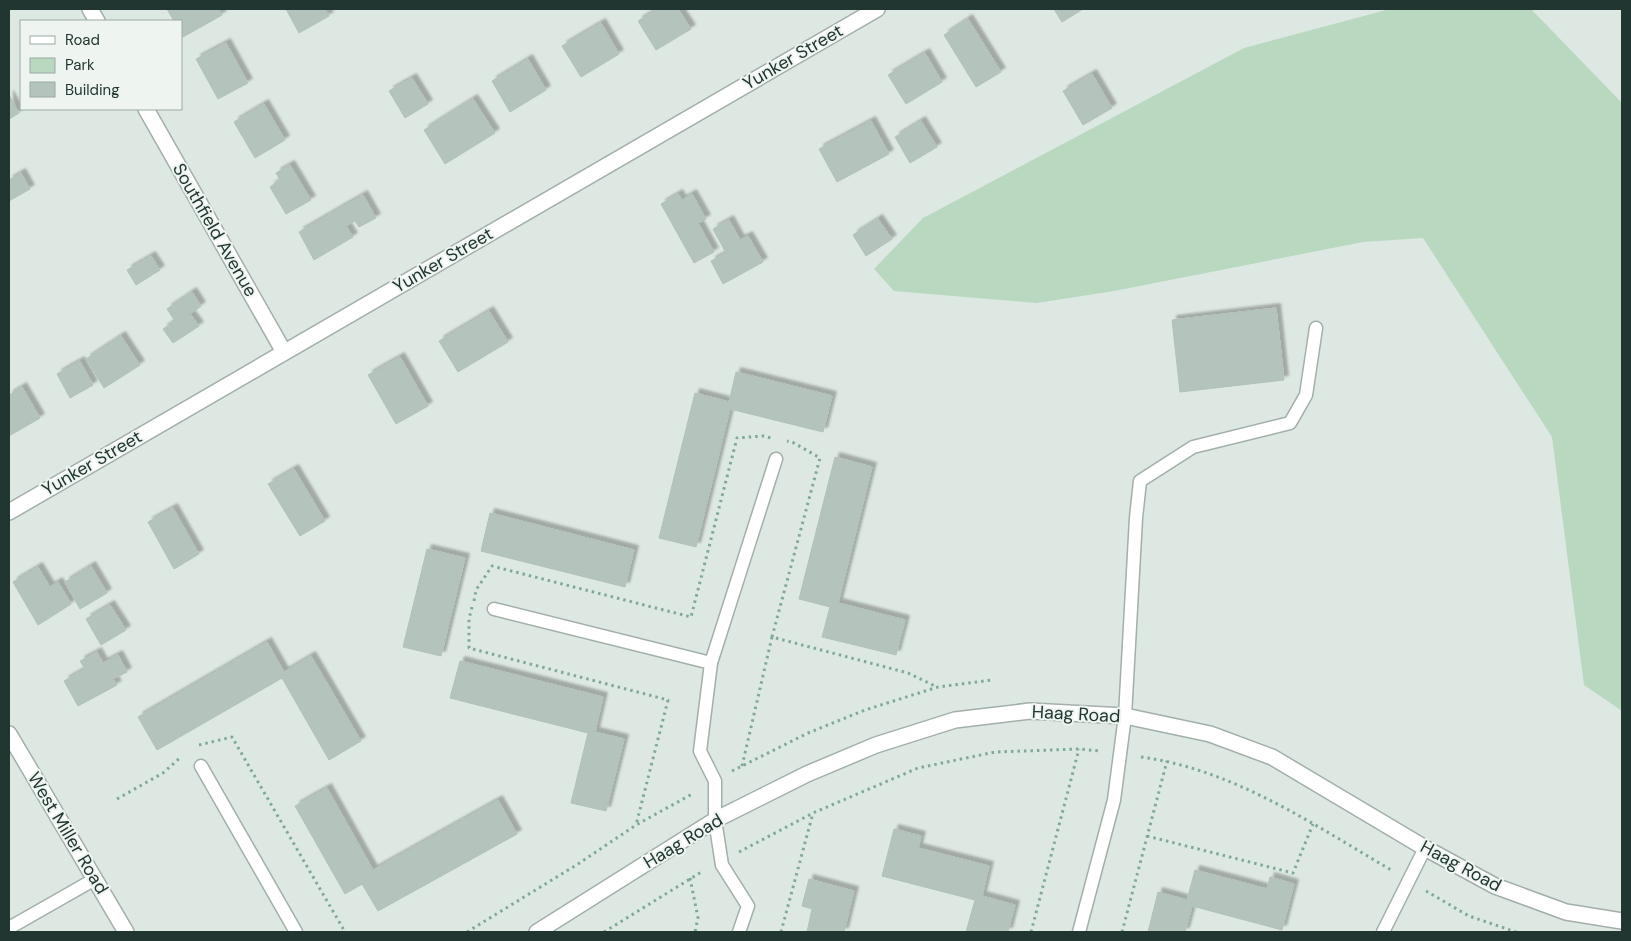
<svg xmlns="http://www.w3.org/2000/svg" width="1631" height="941" viewBox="0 0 1631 941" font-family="'DM Sans',sans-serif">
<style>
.green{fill:#b8d8c0}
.building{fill:#b4c3bc;stroke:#b1c1ba;filter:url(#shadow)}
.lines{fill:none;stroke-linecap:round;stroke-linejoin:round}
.service-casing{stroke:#a2afaa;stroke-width:15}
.minor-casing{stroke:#a2afaa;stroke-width:18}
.tertiary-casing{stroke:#a2afaa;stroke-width:18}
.path{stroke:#81a99b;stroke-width:3;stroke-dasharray:2.5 4;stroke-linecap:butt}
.service{stroke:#fff;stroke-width:12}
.minor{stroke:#fff;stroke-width:15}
.tertiary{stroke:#fff;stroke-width:15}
.labels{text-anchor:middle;stroke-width:4;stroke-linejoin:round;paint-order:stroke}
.street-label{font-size:18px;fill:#213630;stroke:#eef5f1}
</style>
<defs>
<filter id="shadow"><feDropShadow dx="4.5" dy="-4.5" stdDeviation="1" flood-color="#0004"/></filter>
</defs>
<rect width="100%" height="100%" fill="#dee8e3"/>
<polygon class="green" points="1390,9 1531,9 1622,103 1622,711 1584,685 1552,437 1423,238 1363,242 1114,291 1037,303 894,291 874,269 923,218 1244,48"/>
<g class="building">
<polygon points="167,9 218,9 222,15 183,37 181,34 181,21 174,21"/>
<polygon points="286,9 325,9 329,16 299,33"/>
<polygon points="658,9 678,9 691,29 656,50 638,21"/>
<polygon points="1054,9 1083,9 1062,22"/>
<polygon points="968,19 1001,72 976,87 944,35"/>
<polygon points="601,23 619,54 581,77 562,46"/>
<polygon points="226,43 248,83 218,99 196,59"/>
<polygon points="925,53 942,82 906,104 888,75"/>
<polygon points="528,59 546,90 510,112 492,81"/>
<polygon points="1092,74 1112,108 1083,125 1063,91"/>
<polygon points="412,78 428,104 405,118 389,91"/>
<polygon points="9,95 19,113 9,119"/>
<polygon points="473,99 495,133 445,164 424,130"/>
<polygon points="264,104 285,140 255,158 234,122"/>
<polygon points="871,121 889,154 837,182 819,149"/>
<polygon points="921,121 937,147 910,163 895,137"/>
<polygon points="290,165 311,200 286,214 270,187 280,180 276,173"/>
<polygon points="21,173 30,189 9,201 9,180"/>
<polygon points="678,194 682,200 692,194 706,219 698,223 714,252 694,263 661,204"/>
<polygon points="363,195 376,218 359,227 355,221 346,226 353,237 314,260 299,232"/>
<polygon points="878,219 892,239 866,256 853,235"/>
<polygon points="729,220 740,240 748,236 763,262 723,284 711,261 726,253 713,229"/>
<polygon points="151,256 160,270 136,285 127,270"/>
<polygon points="192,292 201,306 190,314 199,326 173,343 163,329 175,321 167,309"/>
<polygon points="1276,308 1284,380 1180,392 1172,320"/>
<polygon points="489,311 508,342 458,372 439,341"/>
<polygon points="121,336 140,365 104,388 86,359"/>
<polygon points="400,357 428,406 396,424 368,375"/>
<polygon points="80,361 93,385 70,398 57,374"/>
<polygon points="736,372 832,396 823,432 730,409 696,547 659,538 695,393 729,402"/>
<polygon points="22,387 40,418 9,436 9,395"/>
<polygon points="835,457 872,467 838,603 905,620 896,655 822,637 830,607 799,599"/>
<polygon points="294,469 325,521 300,536 268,484"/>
<polygon points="173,508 199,554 174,569 148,522"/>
<polygon points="490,513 634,550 625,587 481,551"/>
<polygon points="427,549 465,558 441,656 403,647"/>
<polygon points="91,566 107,593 80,609 65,582"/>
<polygon points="38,567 50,587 58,582 71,604 38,625 13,582"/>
<polygon points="110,605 126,630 101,645 86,619"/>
<polygon points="267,642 284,672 311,656 361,741 329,760 282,678 157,750 138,717"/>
<polygon points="97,652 103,663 118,655 127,672 113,679 117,685 78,706 64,681 85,669 80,661"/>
<polygon points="460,661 603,697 595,732 624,739 606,811 571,803 588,733 450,698"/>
<polygon points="327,788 373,870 498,800 517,834 378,911 362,884 345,894 295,806"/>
<polygon points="894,829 921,836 918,848 989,866 982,896 1015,905 1008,932 966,932 975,900 882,876"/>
<polygon points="1195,870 1267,889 1270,877 1294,884 1282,930 1192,906 1185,932 1148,932 1158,892 1187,900"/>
<polygon points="809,879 854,891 844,932 807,932 812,909 802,906"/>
</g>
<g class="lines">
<g class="service-casing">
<g id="service">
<polyline points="494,609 711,663"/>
<polyline points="201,766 296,932"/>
<polyline points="9,928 95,879"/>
<polyline points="739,932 748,906 722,865 715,820 715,781 700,751 711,663 776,459"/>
<polyline points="1079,932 1114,800 1125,716 1136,518 1140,481 1193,447 1290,423 1306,395 1316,328"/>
<polyline points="1383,932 1425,848"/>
</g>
</g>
<g class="minor-casing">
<g id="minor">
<polyline points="90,9 97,21"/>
<polyline points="146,109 284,352"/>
<polyline points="9,512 877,9"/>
<polyline points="537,932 715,820 807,774 876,745 955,720 1030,711 1125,716 1210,734 1272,757 1425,848 1495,886 1566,912 1622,921"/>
</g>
</g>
<g class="tertiary-casing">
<polyline id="tertiary" points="9,734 126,932"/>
</g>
<g class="path">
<polyline points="474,601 476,590 492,566 691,617 737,438 763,436 771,438"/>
<polyline points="472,607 469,619 469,648 668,700 636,825"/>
<polyline points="772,637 820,458 794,443 787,441"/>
<polyline points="199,745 232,737 345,932"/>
<path d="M1141,757c91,12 172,67 250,113"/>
<polyline points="742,766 772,637 908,673 937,687"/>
<polyline points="732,771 808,733 865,710 938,687 992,680"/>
<polyline points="117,799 163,773 181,757"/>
<polyline points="1147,836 1293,873 1313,824"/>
<polyline points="739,852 813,813 918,768 995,752 1079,749 1100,751"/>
<polyline points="690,878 698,918 695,932"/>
<polyline points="1426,891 1469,916 1516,932"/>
<polyline points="467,932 578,864 636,825 694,793"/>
<polyline points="604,932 703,871"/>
<polyline points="781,932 813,813"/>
<polyline points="1031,932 1079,749"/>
<polyline points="1122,932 1167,761"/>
</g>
<use href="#service" class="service"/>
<use href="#minor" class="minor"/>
<use href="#tertiary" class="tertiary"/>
</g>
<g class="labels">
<g class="street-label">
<text transform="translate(793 57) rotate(-30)" y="6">Yunker Street</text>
<text transform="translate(215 230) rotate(60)" y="6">Southfield Avenue</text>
<text transform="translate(443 260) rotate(-30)" y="6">Yunker Street</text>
<text transform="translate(92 463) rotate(-30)" y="6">Yunker Street</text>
<text transform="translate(1076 714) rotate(3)" y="6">Haag Road</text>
<text transform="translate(68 833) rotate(59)" y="6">West Miller Road</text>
<text transform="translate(683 841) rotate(-31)" y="6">Haag Road</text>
<text transform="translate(1461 866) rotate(28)" y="6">Haag Road</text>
</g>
</g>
<rect width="1631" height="941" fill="none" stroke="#213630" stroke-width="20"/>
<rect x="20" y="20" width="162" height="90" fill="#eef5f1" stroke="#9ca9a4"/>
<rect x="30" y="36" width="25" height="8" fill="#ffffff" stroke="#9ca9a4"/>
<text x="65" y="45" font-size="15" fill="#213630">Road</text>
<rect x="30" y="58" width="25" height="15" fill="#b8d8c0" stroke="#9ca9a4"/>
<text x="65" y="70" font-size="15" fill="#213630">Park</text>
<rect x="30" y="82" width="25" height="15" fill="#b4c3bc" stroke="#9ca9a4"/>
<text x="65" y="95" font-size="15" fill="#213630">Building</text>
</svg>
